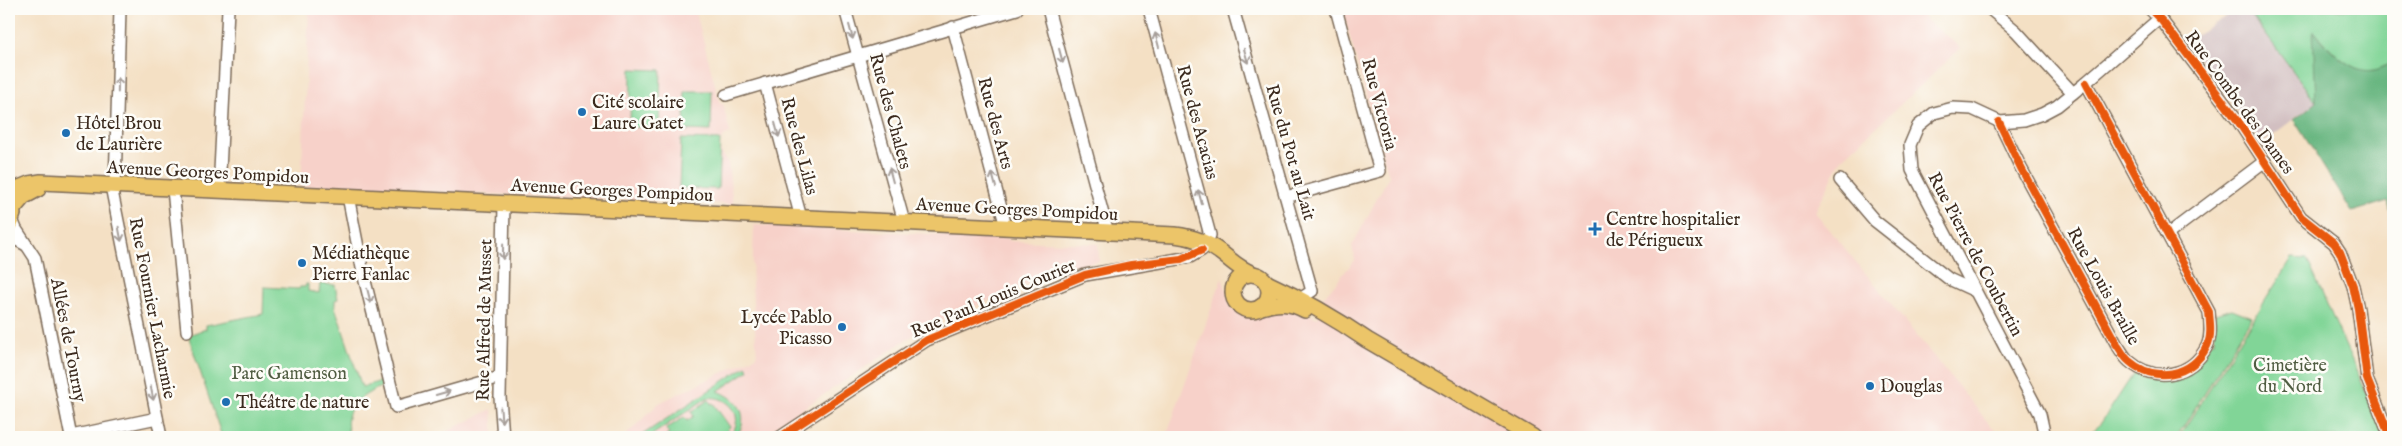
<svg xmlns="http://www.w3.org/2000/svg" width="2402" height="446" viewBox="0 0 2402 446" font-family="'IM FELL English',serif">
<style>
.built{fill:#f7d1c9}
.industrial{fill:#d2bfc1}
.green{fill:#81d597;stroke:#5e805a}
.forest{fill:#68b680;stroke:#52704f}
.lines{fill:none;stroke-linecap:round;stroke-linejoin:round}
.minor-casing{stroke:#7c6a58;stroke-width:14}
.major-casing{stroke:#7c6a58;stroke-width:18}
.minor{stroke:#fff;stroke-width:11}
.major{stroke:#ecc569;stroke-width:15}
.cycleway-casing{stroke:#fdfcf7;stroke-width:11}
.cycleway{stroke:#e8590c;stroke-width:8}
.oneway{stroke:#a79f9a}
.poi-dot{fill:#1f6fb2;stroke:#fdfcf7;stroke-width:2}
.labels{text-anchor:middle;stroke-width:5;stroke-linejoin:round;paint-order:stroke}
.poi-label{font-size:18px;fill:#3b2a1e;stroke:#fdfcf7;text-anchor:start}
.street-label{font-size:18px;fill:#3b2a1e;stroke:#fdfcf7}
.park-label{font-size:18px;fill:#505d42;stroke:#fdfcf7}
</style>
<rect width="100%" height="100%" fill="#fdfcf7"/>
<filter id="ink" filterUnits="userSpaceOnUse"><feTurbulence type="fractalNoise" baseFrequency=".02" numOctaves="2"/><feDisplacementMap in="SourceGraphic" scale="10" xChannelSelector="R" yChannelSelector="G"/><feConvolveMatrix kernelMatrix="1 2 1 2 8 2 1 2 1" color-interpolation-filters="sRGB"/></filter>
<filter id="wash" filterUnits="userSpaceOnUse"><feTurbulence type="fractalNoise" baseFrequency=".0096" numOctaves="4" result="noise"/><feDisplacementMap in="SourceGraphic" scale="20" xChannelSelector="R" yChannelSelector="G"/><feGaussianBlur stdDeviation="1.12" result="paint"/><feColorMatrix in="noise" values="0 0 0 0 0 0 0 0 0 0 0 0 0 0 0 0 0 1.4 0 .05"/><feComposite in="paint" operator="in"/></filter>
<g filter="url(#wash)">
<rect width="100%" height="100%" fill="#f4e0c4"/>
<g class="built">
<polygon points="309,9 695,9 720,104 723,104 730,133 725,135 720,143 720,150 728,163 733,204 301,186"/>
<polygon points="1342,9 1736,9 1739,13 1743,9 1913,9 1961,48 1841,160 1815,212 2000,437 1166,437 1222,278 1232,308 1252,317 1270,310 1296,309 1317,318 1322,299 1355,260 1352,246 1389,176"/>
<polygon points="754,225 1007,238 1011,241 1098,244 1099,261 1070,266 943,320 915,334 760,437 624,437 659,403 757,356 752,286"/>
<polygon points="492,409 494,437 436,437"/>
</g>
<polygon class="industrial" points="2239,9 2247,9 2316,102 2262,143 2185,41"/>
<g class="green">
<path d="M2247,9h146v51c-32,29 -58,-7 -79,-29l2,71z"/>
<polygon points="631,69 661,70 659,128 630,127"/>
<polygon points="685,91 712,91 711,131 684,130"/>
<polygon points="681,139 720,140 718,189 679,188"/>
<polygon points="2292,258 2307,259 2386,437 2179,437"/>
<path d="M306,284h2v7l11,2 1,-9 15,1 3,14 -3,1v7l27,80 19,-6 2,5c-23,10 -43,23 -33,51h-128l-34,-102 18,-6v-4l57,-11 1,-27 35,2 1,-2h5z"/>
<polygon points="2232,309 2252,317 2177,437 2068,437 2088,435 2101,423 2134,373 2147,379 2164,379 2214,341 2215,314"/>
<path d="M746,366l3,4 -31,21c21,8 33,25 18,46h-9c21,-15 4,-43 -20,-39l-58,39h-10z"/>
<polygon points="709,400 711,404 713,403 730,427 727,429 730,432 722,437 667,437 666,435 669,433 666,429 684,417 687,421 694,416 691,412"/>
</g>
<path class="forest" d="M2313,30c21,24 49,58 80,30v161l-5,-20 -36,11 -58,-92 22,-18z"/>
</g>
<g filter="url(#ink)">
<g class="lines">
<g class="minor-casing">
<g id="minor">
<polyline points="845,9 904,222"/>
<polyline points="1048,9 1108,233"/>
<polyline points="1233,9 1312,291 1300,299"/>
<polyline points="1990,9 2016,31 2073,93"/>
<polyline points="2150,9 2162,21 2238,121 2301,217 2334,243 2340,252 2353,286 2358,309 2367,379 2390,437"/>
<polyline points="953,27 1006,227"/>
<polyline points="765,83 801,218"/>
<polyline points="726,95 1017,9"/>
<path d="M1999,122l22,46 96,177c4,5 7,12 12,16 25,22 63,16 78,-15 5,-10 3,-23 2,-34l-123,-229"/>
<polyline points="1840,180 1875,221 1949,279 1975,291"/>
<polyline points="111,186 161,437"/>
<polyline points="115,186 120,9"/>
<polyline points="173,189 187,331"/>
<polyline points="219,191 228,9"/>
<polyline points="348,196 363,273 396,407 500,377"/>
<polyline points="1286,197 1380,171 1336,9"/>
<polyline points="12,219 16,229 35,258 71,437"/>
<polyline points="2168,234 2265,161"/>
<polyline points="9,236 26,245"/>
<polyline points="71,436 157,418"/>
<polyline points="503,437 500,397 504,204"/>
<polyline points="780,437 927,340 1085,275 1190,257 1202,250 1207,243 1210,235 1149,9"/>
<polyline points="2045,437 2040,414 1912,170 1910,145 1918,126 1934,113 1953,108 1972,109 2000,122 2024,120 2042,114 2057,106 2083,85 2160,18"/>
</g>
</g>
<g class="major-casing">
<g id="major">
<path d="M9,192l20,-8 12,-2 1134,53c17,2 31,6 45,17 12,9 19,17 33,22"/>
<polyline points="12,210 23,197 38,189"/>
<polyline points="9,225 13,214 10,201"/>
<circle cx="1251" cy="292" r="18"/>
<path d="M1267,283c35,16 68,35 100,57l166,97"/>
<path d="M1261,307c17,-5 29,-5 44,3"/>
</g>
</g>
<use href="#minor" class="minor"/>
<use href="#major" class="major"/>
<g class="cycleway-casing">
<g id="cycleway">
<polyline points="2150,9 2162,21 2238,121 2301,217 2334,243 2340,252 2353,286 2358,309 2367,379 2390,437"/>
<path d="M1999,122l22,46 96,177c4,5 7,12 12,16 25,22 63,16 78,-15 5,-10 3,-23 2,-34l-123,-229"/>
<polyline points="780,437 927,340 1085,275 1131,265 1181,259 1202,250"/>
</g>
</g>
<use href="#cycleway" class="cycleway"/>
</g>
<defs><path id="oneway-shaft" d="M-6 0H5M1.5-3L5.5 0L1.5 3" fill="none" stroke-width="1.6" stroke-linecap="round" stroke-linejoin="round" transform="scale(1.25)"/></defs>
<g class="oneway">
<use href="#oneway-shaft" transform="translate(851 32) rotate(75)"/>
<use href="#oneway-shaft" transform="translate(1157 40) rotate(-105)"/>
<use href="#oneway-shaft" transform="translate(1061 56) rotate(75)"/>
<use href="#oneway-shaft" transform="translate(1246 56) rotate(74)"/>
<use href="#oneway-shaft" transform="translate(118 85) rotate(-89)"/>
<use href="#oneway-shaft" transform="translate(777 130) rotate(75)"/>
<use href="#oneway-shaft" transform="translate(891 175) rotate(-105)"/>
<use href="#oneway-shaft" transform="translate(994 180) rotate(-105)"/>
<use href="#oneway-shaft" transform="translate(1200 197) rotate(-105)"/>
<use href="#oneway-shaft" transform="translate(120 234) rotate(79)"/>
<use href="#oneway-shaft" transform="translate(503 252) rotate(91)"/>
<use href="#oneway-shaft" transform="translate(369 296) rotate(76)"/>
<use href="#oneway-shaft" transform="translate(152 393) rotate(79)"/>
<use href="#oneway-shaft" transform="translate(443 393) rotate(-16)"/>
<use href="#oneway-shaft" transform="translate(501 415) rotate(85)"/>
</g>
</g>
<g class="poi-dot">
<circle cx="582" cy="112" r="5"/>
<circle cx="66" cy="133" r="5"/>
<path d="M1592.5 221.5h5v5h5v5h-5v5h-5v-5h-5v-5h5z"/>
<circle cx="302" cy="263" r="5"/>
<circle cx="842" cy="327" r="5"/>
<circle cx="1870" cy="386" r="5"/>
<circle cx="226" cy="402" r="5"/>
</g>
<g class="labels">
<g class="poi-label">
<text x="592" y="108">Cité scolaire<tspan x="592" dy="21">Laure Gatet</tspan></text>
<text x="76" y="129">Hôtel Brou<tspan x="76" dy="21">de Laurière</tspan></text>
<text x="1606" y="225">Centre hospitalier<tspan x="1606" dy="21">de Périgueux</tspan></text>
<text x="312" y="259">Médiathèque<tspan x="312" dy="21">Pierre Fanlac</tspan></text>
<text x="832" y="323" text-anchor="end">Lycée Pablo<tspan x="832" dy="21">Picasso</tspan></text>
<text x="1880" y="392">Douglas</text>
<text x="236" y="408">Théâtre de nature</text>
</g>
<g class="street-label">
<text transform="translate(2240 102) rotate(54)" y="6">Rue Combe des Dames</text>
<text transform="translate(1380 104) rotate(75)" y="6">Rue Victoria</text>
<text transform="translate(891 111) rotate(75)" y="6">Rue des Chalets</text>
<text transform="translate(1198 122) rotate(75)" y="6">Rue des Acacias</text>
<text transform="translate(996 123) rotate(75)" y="6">Rue des Arts</text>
<text transform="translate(800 146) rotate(75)" y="6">Rue des Lilas</text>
<text transform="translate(1291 152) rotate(74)" y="6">Rue du Pot au Lait</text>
<text transform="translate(208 172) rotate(3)" y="6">Avenue Georges Pompidou</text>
<text transform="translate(612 190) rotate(3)" y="6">Avenue Georges Pompidou</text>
<text transform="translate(1017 209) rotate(3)" y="6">Avenue Georges Pompidou</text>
<text transform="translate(1976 254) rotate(62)" y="6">Rue Pierre de Coubertin</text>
<text transform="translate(2104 286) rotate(61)" y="6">Rue Louis Braille</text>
<text transform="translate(993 298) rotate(-23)" y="6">Rue Paul Louis Courier</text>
<text transform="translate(153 308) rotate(79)" y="6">Rue Fournier Lacharmie</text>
<text transform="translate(484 320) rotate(-89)" y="6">Rue Alfred de Musset</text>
<text transform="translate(69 340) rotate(79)" y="6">Allées de Tourny</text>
</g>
<g class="park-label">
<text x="2290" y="371">Cimetière<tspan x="2290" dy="21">du Nord</tspan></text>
<text x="289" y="379">Parc Gamenson</text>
</g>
</g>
<rect width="2402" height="446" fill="none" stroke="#fdfcf7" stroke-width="30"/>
</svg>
